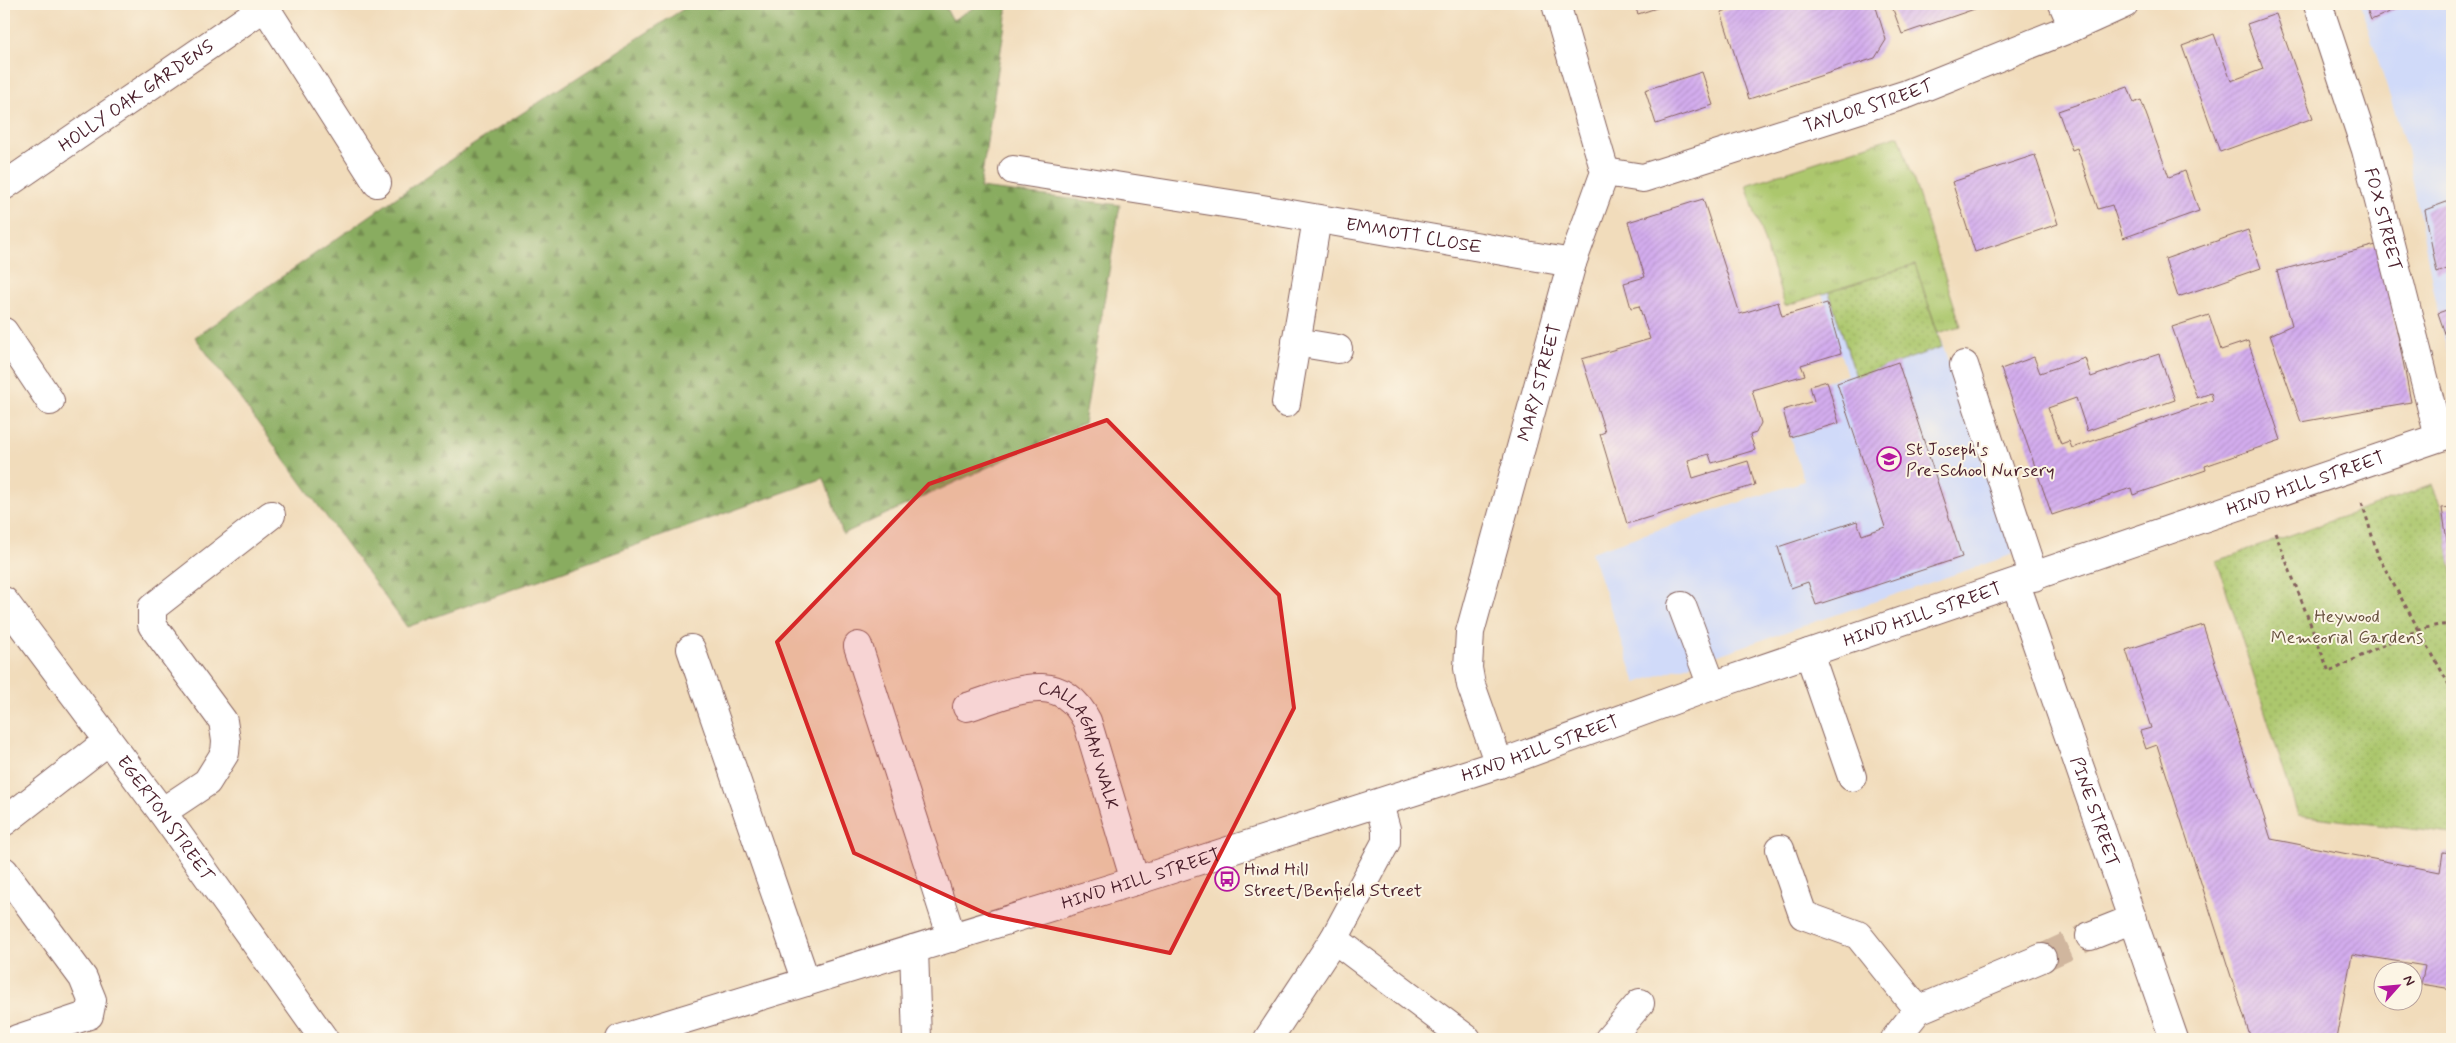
<svg xmlns="http://www.w3.org/2000/svg" width="2456" height="1043" viewBox="0 0 2456 1043" font-family="Mynerve,sans-serif">
<style>
.built{fill:#d0daf9}
.grass{fill:url(#grass-tufts);stroke:#7b734c}
.forest{fill:url(#forest-firs);stroke:#6a6646}
.park{fill:url(#park-dots);stroke:#7b734c}
.building{fill:url(#building-hatch)}
.lines{fill:none;stroke-linecap:round;stroke-linejoin:round}
.minor-tunnel{stroke:#d0b69e;stroke-width:28;stroke-dasharray:28 14;stroke-linecap:butt}
.minor-casing{stroke:#84615d;stroke-width:30}
.path{stroke:#84615d;stroke-width:3;stroke-dasharray:4 4;stroke-linecap:butt}
.minor{stroke:#fff;stroke-width:28}
.marked{fill:#d62828;fill-opacity:0.2;stroke:#d62828;stroke-width:4;stroke-linejoin:round}
.labels{text-anchor:middle;stroke-width:4;stroke-linejoin:round;paint-order:stroke}
.street-label{font-size:18px;fill:#4a1f2b;stroke:#fcf5e5}
.poi-label{font-size:18px;fill:#4a1f2b;stroke:#fcf5e5;text-anchor:start}
.park-label{font-size:18px;fill:#67513f;stroke:#fcf5e5}
</style>
<defs>
<pattern id="grass-tufts" width="24" height="20" patternUnits="userSpaceOnUse" patternTransform="scale(1.25)"><rect width="24" height="20" fill="#acc76d"/><path d="M3 7l-1-3M5 7V3M7 7l1-3M15 17l-1-3M17 17v-4M19 17l1-3" fill="none" stroke="#96aa5f"/></pattern>
<pattern id="forest-firs" width="22" height="20" patternUnits="userSpaceOnUse" patternTransform="scale(1.25)"><rect width="22" height="20" fill="#89ac60"/><path d="M5 1l3.5 6h-7zM16 11l3.5 6h-7z" fill="#728b4f"/></pattern>
<pattern id="park-dots" width="8" height="8" patternUnits="userSpaceOnUse" patternTransform="scale(1.25)"><rect width="8" height="8" fill="#acc76d"/><path d="M2 2h.1M6 6h.1" fill="none" stroke="#96aa5f" stroke-width="1.8" stroke-linecap="round"/></pattern>
<pattern id="building-hatch" width="6" height="6" patternUnits="userSpaceOnUse" patternTransform="scale(1.25)"><rect width="6" height="6" fill="#d3adee"/><path d="M-1 1l2-2M0 6l6-6M5 7l2-2" fill="none" stroke="#b794cc"/></pattern>
</defs>
<rect width="100%" height="100%" fill="#fcf5e5"/>
<filter id="ink" filterUnits="userSpaceOnUse"><feTurbulence type="fractalNoise" baseFrequency=".02" numOctaves="2"/><feDisplacementMap in="SourceGraphic" scale="10" xChannelSelector="R" yChannelSelector="G"/><feConvolveMatrix kernelMatrix="1 2 1 2 8 2 1 2 1" color-interpolation-filters="sRGB"/></filter>
<filter id="wash" filterUnits="userSpaceOnUse"><feTurbulence type="fractalNoise" baseFrequency=".0096" numOctaves="4" result="noise"/><feDisplacementMap in="SourceGraphic" scale="20" xChannelSelector="R" yChannelSelector="G"/><feGaussianBlur stdDeviation="1.12" result="paint"/><feColorMatrix in="noise" values="0 0 0 0 0 0 0 0 0 0 0 0 0 0 0 0 0 1.4 0 .05"/><feComposite in="paint" operator="in"/></filter>
<g filter="url(#wash)">
<rect width="100%" height="100%" fill="#f1dcbb"/>
<g class="built">
<polygon points="2360,4 2452,4 2452,372 2438,313 2407,150"/>
<polygon points="1915,264 2014,554 1636,683 1591,552 1804,481 1790,437 1839,423 1827,381 1847,375 1822,294"/>
</g>
<polygon class="grass" points="1899,135 1961,326 1938,333 1915,264 1785,306 1746,185"/>
<polygon class="forest" points="691,4 943,4 953,20 980,4 1008,4 980,188 1120,205 1084,423 843,534 824,478 407,627 195,337 456,156"/>
<g class="park">
<polygon points="1915,264 1942,347 1856,377 1829,292"/>
<polygon points="2432,485 2442,508 2452,570 2452,834 2298,815 2217,561"/>
</g>
<g id="blocks">
<g class="building">
<polygon points="1634,4 1669,4 1638,14"/>
<polygon points="1747,4 1875,4 1886,40 1875,58 1749,99 1721,12"/>
<polygon points="1891,4 1989,4 1902,34"/>
<polygon points="2365,4 2408,4 2371,20"/>
<polygon points="2276,14 2313,118 2220,152 2182,46 2214,34 2231,81 2263,69 2247,24"/>
<polygon points="1702,72 1713,105 1656,124 1645,90"/>
<polygon points="2128,87 2134,103 2141,100 2169,177 2185,171 2199,211 2123,238 2112,205 2098,209 2077,148 2072,150 2058,111"/>
<polygon points="2035,155 2058,224 1975,252 1952,182"/>
<polygon points="1703,199 1740,314 1778,302 1782,316 1827,303 1841,353 1801,365 1805,375 1752,390 1761,423 1756,433 1750,435 1755,450 1712,463 1709,454 1688,460 1693,478 1748,461 1755,485 1627,524 1600,434 1605,432 1582,359 1650,339 1639,306 1631,308 1624,283 1645,277 1628,222"/>
<polygon points="2452,200 2452,267 2437,273 2425,210"/>
<polygon points="2248,230 2261,268 2178,297 2165,259"/>
<polygon points="2380,244 2411,402 2301,422 2270,335 2292,325 2277,271"/>
<polygon points="2452,308 2452,354 2438,313"/>
<polygon points="2209,315 2221,350 2248,341 2281,440 2205,466 2206,470 2133,495 2131,488 2052,515 2001,369 2034,357 2040,373 2085,358 2091,377 2159,354 2175,400 2087,431 2076,398 2048,408 2061,444 2069,441 2072,448 2213,400 2211,393 2197,398 2172,327"/>
<polygon points="1898,362 1962,557 1816,605 1808,582 1791,588 1778,547 1857,521 1862,535 1885,527 1837,383"/>
<polygon points="1827,381 1839,423 1790,437 1783,410 1814,401 1810,386"/>
<polygon points="2452,507 2452,566 2451,566 2442,508"/>
<polygon points="2203,625 2271,839 2440,872 2443,852 2452,853 2452,989 2421,984 2425,966 2352,954 2336,1039 2251,1039 2157,745 2146,749 2140,731 2151,728 2126,650"/>
</g>
</g>
</g>
<g filter="url(#ink)">
<use href="#blocks" fill-opacity="0" stroke="#84615d" stroke-width="1"/>
<g class="lines">
<polyline class="minor-tunnel" points="2042,958 2090,936"/>
<g class="minor-casing">
<g id="minor">
<polyline points="2063,4 2073,27"/>
<path id="s1" d="M2318,4l48,146 73,287"/>
<polyline points="265,7 377,183"/>
<path id="s2" d="M1013,170l243,38 316,55"/>
<path id="s3" d="M1605,172l38,6 264,-84 166,-67 51,-23"/>
<path id="s4" d="M4,186l265,-182"/>
<polyline points="4,332 50,401"/>
<polyline points="1296,342 1338,349"/>
<polyline points="1964,365 2034,577"/>
<polyline points="1286,403 1317,219"/>
<path id="s5" d="M2016,584l158,455"/>
<path id="s6" d="M4,601l158,211 162,227"/>
<polyline points="1682,606 1712,686"/>
<polyline points="858,646 952,938"/>
<polyline points="691,649 806,982"/>
<polyline points="1809,653 1852,777"/>
<path id="s7" d="M967,707c45,-14 92,-41 120,14l48,160"/>
<path id="s8" d="M1499,764l-28,-79 -3,-17 2,-36 102,-369 33,-91 -49,-168"/>
<polyline points="162,812 207,782 225,753 226,741 223,721 152,625 152,608 271,515"/>
<polyline points="4,822 108,741"/>
<polyline points="1780,849 1803,915 1858,935 1918,1010"/>
<polyline points="4,871 83,978 92,1000 89,1015 17,1039"/>
<polyline points="2090,936 2133,919"/>
<polyline points="1334,939 1467,1039"/>
<polyline points="914,949 917,1039"/>
<path id="s9" d="M620,1039l515,-158 364,-117 213,-78 740,-253"/>
<polyline points="1268,1039 1334,939 1386,842 1386,829 1379,804"/>
<polyline points="1609,1039 1640,1003"/>
<polyline points="1895,1039 1918,1010 2042,958"/>
</g>
</g>
<g class="path">
<polyline points="2362,502 2378,556 2452,690"/>
<path d="M2275,532l54,140c31,-14 91,-51 123,-47"/>
</g>
<use href="#minor" class="minor"/>
</g>
</g>
<path class="marked" d="M1107,420l172,175 15,113 -124,245 -181,-38 -135,-62 -77,-211 152,-158z"/>
<defs>
<g id="school-ring" transform="scale(1.25)"><circle r="9.5" fill="#fcf5e5" stroke="#b5179e" stroke-width="1.5"/><path d="M0-5L7-2L0 1L-7-2ZM-4 1L0 2.5L4 1V4Q0 6-4 4Z" fill="#b5179e"/></g>
<g id="bus-ring" transform="scale(1.25)"><circle r="9.5" fill="#fcf5e5" stroke="#b5179e" stroke-width="1.5"/><path d="M-5-6H5V4H4V6H2V4H-2V6H-4V4H-5ZM-3.5-4V0h7V-4ZM-3.5 1.2v1.5H-2V1.2ZM2 1.2v1.5H3.5V1.2Z" fill="#b5179e"/></g>
</defs>
<g fill-rule="evenodd">
<use href="#school-ring" x="1889" y="459"/>
<use href="#bus-ring" x="1227" y="879"/>
</g>
<g class="labels">
<g class="street-label">
<text dy="6" stroke="none"><textPath href="#s4" startOffset="160">HOLLY OAK GARDENS</textPath></text>
<text dy="6" stroke="none"><textPath href="#s3" startOffset="275">TAYLOR STREET</textPath></text>
<text dy="6" stroke="none"><textPath href="#s1" startOffset="225">FOX STREET</textPath></text>
<text dy="6" stroke="none"><textPath href="#s2" startOffset="406">EMMOTT CLOSE</textPath></text>
<text dy="6" stroke="none"><textPath href="#s8" startOffset="396">MARY STREET</textPath></text>
<text dy="6" stroke="none"><textPath href="#s9" startOffset="1775">HIND HILL STREET</textPath></text>
<text dy="6" stroke="none"><textPath href="#s9" startOffset="1370">HIND HILL STREET</textPath></text>
<text dy="6" stroke="none"><textPath href="#s9" startOffset="965">HIND HILL STREET</textPath></text>
<text dy="6" stroke="none"><textPath href="#s7" startOffset="151">CALLAGHAN WALK</textPath></text>
<text dy="6" stroke="none"><textPath href="#s5" startOffset="241">PINE STREET</textPath></text>
<text dy="6" stroke="none"><textPath href="#s6" startOffset="271">EGERTON STREET</textPath></text>
<text dy="6" stroke="none"><textPath href="#s9" startOffset="545">HIND HILL STREET</textPath></text>
</g>
<g class="poi-label">
<text x="1906" y="455">St Joseph's<tspan x="1906" dy="21">Pre-School Nursery</tspan></text>
<text x="1244" y="875">Hind Hill<tspan x="1244" dy="21">Street/Benfield Street</tspan></text>
</g>
<g class="park-label">
<text x="2347" y="622">Heywood<tspan x="2347" dy="21">Memeorial Gardens</tspan></text>
</g>
</g>
<rect width="2456" height="1043" fill="none" stroke="#fcf5e5" stroke-width="20"/>
<g transform="translate(2398 986) rotate(63)"><circle r="24" fill="#fcf5e5" stroke="#b59f9b"/>
<path d="M0-4L9 19L0 12L-9 19Z" fill="#b5179e"/>
<text y="-8" font-size="14" font-weight="bold" text-anchor="middle" fill="#4a1f2b">N</text>
</g>
</svg>
